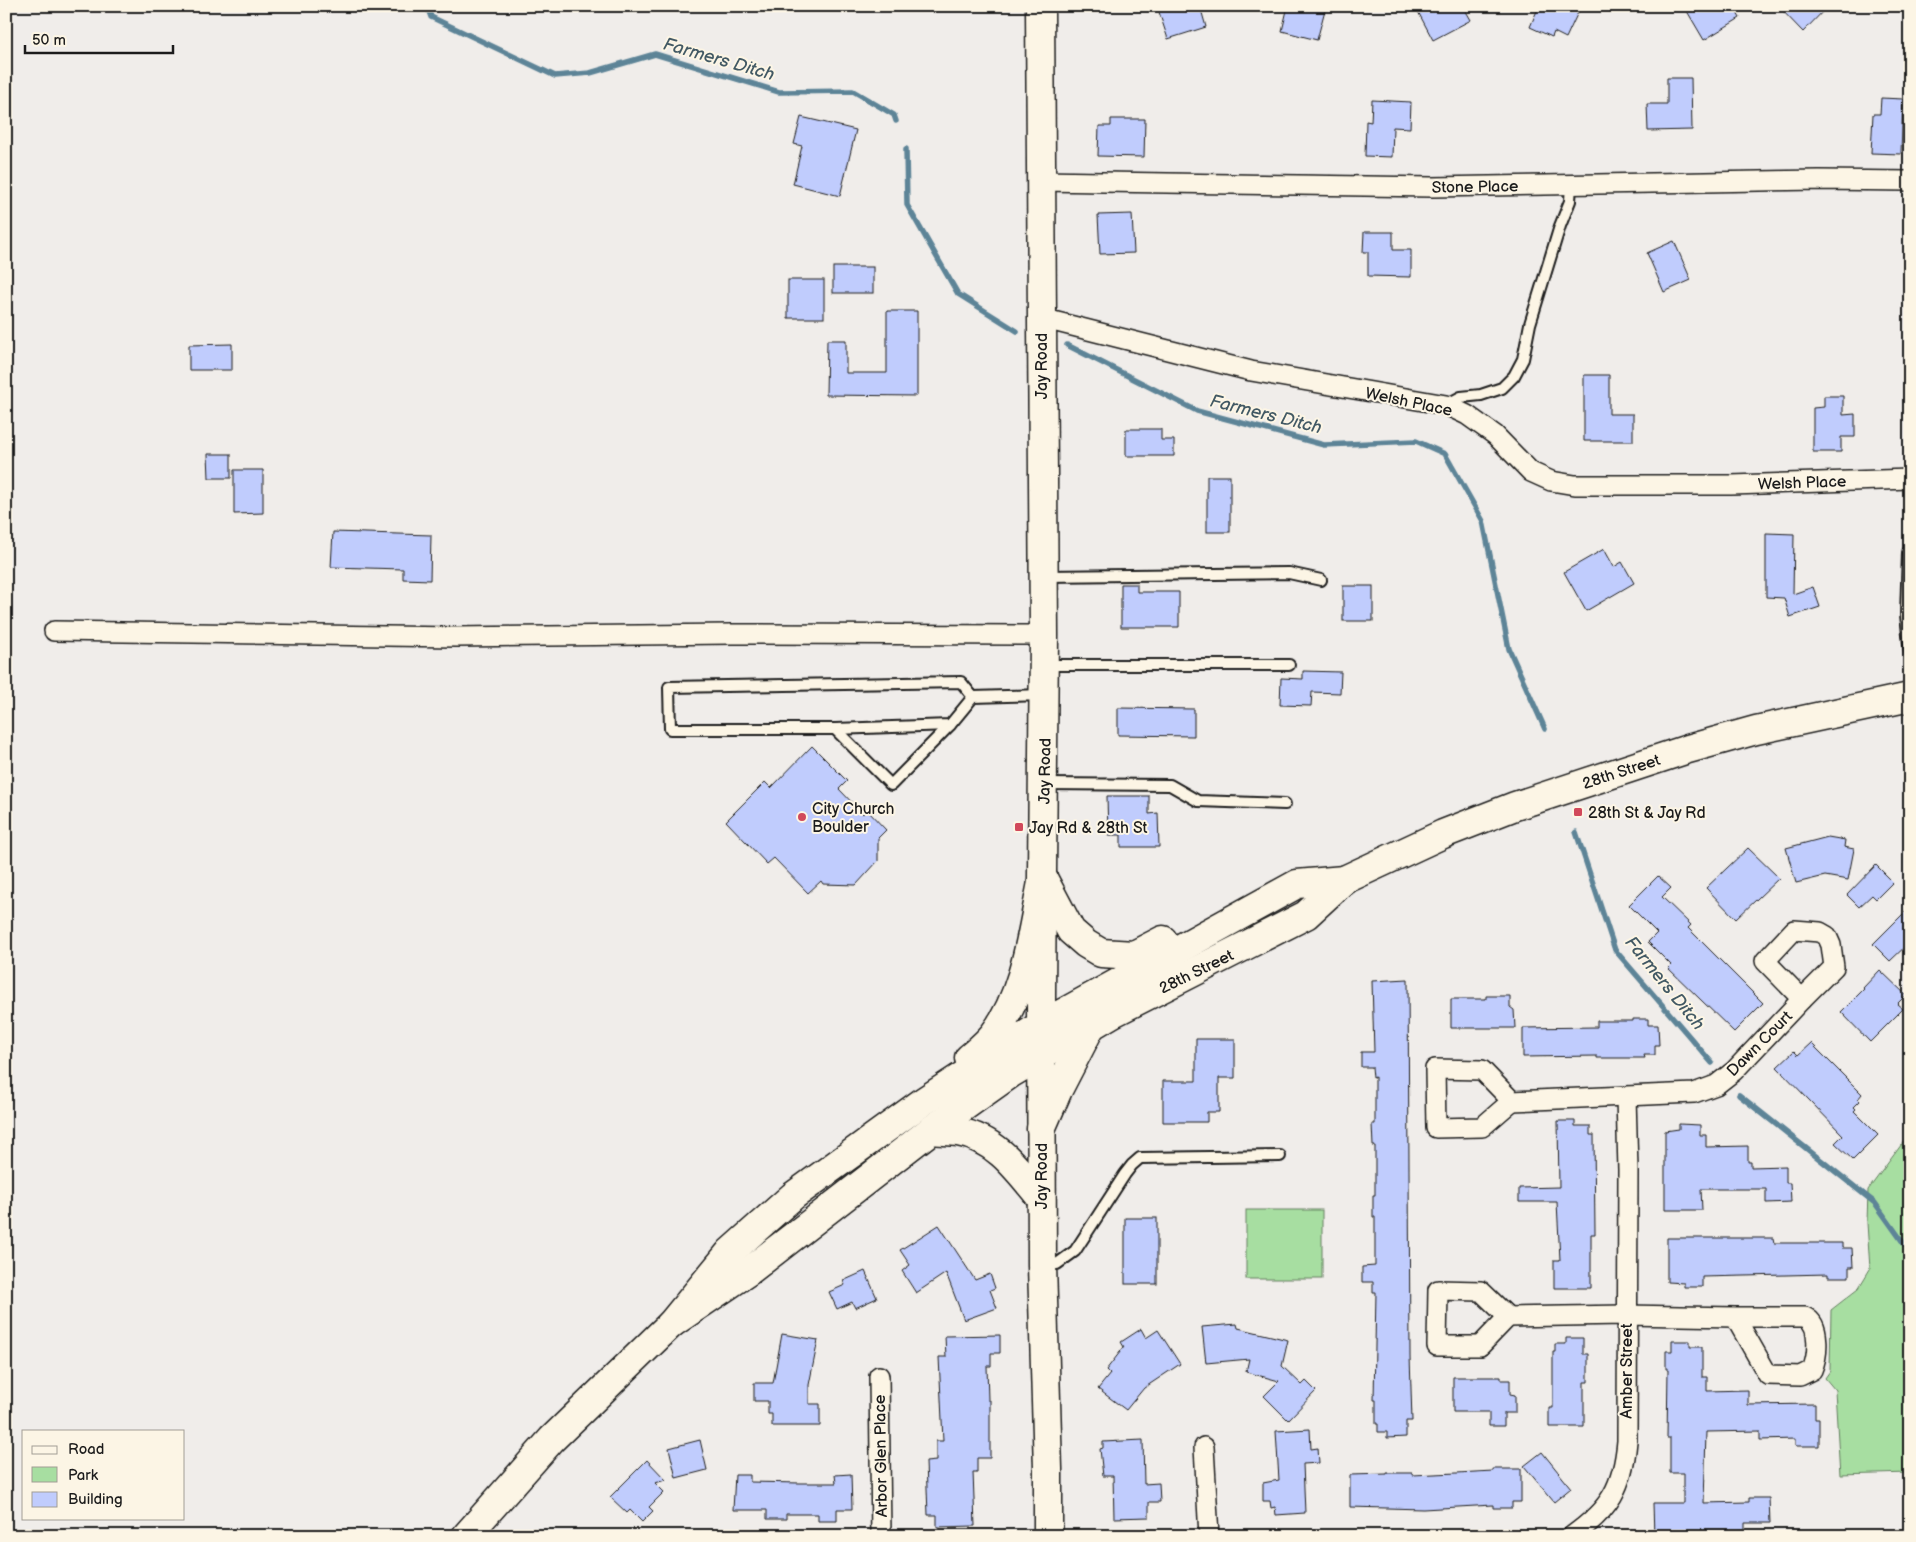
<svg xmlns="http://www.w3.org/2000/svg" width="1916" height="1542" viewBox="0 0 1916 1542" font-family="'Balsamiq Sans',sans-serif">
<style>
.green{fill:#a7dea1;stroke:#627d5e}
.lines{fill:none;stroke-linecap:round;stroke-linejoin:round}
.stream{stroke:#5d8497;stroke-width:5.5}
.building{fill:#c0ccfd;stroke:#1c1c1c}
.lane-casing{stroke:#1c1c1c;stroke-width:14}
.street-casing{stroke:#1c1c1c;stroke-width:22}
.secondary-casing{stroke:#1c1c1c;stroke-width:31}
.highway-casing{stroke:#1c1c1c;stroke-width:31}
.lane{stroke:#fcf5e5;stroke-width:10}
.street{stroke:#fcf5e5;stroke-width:19}
.secondary{stroke:#fcf5e5;stroke-width:28}
.highway{stroke:#fcf5e5;stroke-width:28}
.poi-dot{fill:#d1495b;stroke:#fcf5e5;stroke-width:2}
.labels{text-anchor:middle;stroke-width:4;stroke-linejoin:round;paint-order:stroke}
.street-label{font-size:16px;fill:#1c1c1c;stroke:#fcf5e5}
.poi-label{font-size:16px;fill:#1c1c1c;stroke:#fcf5e5;text-anchor:start}
.water-label{font-size:18px;font-style:italic;fill:#425964;stroke:#fcf5e5}
</style>
<rect width="100%" height="100%" fill="#f0edea"/>
<filter id="ink" filterUnits="userSpaceOnUse"><feTurbulence type="fractalNoise" baseFrequency=".02" numOctaves="2"/><feDisplacementMap in="SourceGraphic" scale="10" xChannelSelector="R" yChannelSelector="G"/><feConvolveMatrix kernelMatrix="1 2 1 2 8 2 1 2 1" color-interpolation-filters="sRGB"/></filter>
<g filter="url(#ink)">
<g class="green">
<polygon points="1910,1133 1910,1473 1840,1475 1835,1390 1825,1378 1830,1371 1831,1310 1858,1289 1870,1269 1867,1223 1868,1190"/>
<rect x="1246" y="1210" width="76" height="69"/>
</g>
<g class="lines">
<g class="stream">
<polyline points="427,6 431,17 555,76 590,73 655,54 779,92 853,91 894,115 896,121"/>
<polyline points="906,149 907,205 958,294 1017,331"/>
<polyline points="1067,345 1197,411 1324,445 1416,441 1445,454 1483,521 1509,649 1545,729"/>
<polyline points="1576,832 1615,950 1712,1063"/>
<polyline points="1739,1095 1875,1203 1910,1252"/>
</g>
</g>
<g class="building">
<polygon points="1157,6 1200,6 1206,27 1168,39"/>
<polygon points="1288,6 1326,6 1317,40 1282,31"/>
<polygon points="1415,6 1463,6 1471,20 1433,40"/>
<polygon points="1539,6 1581,6 1566,38 1554,32 1552,37 1530,27"/>
<polygon points="1684,6 1733,6 1740,18 1704,40"/>
<polygon points="1778,6 1828,6 1803,32"/>
<polygon points="1667,78 1691,78 1692,130 1648,131 1647,104 1667,104"/>
<polygon points="1881,98 1903,99 1901,154 1871,153 1873,114 1880,114"/>
<polygon points="1372,100 1411,102 1410,128 1393,127 1392,157 1365,156 1366,121 1371,122"/>
<polygon points="801,117 856,130 840,196 793,184 802,146 794,144"/>
<polygon points="1111,119 1145,119 1144,157 1098,156 1099,126 1111,126"/>
<polygon points="1132,214 1134,253 1100,254 1098,215"/>
<polygon points="1364,232 1393,232 1393,250 1411,250 1411,277 1368,276 1368,252 1363,252"/>
<polygon points="1674,241 1691,280 1664,292 1647,253"/>
<rect x="833" y="267" width="40" height="26"/>
<rect x="788" y="280" width="36" height="38"/>
<polygon points="887,311 917,311 917,396 826,395 827,340 846,340 846,373 887,373"/>
<polygon points="232,344 232,370 189,370 189,345"/>
<polygon points="1584,375 1609,375 1609,414 1633,414 1633,441 1584,441"/>
<polygon points="1824,396 1843,396 1843,415 1855,414 1855,437 1841,437 1841,452 1813,452 1813,408 1824,407"/>
<polygon points="1126,429 1161,429 1161,440 1174,440 1174,456 1126,456"/>
<polygon points="208,454 231,454 231,478 209,478"/>
<polygon points="234,470 263,470 263,513 234,514"/>
<rect x="1207" y="476" width="23" height="56"/>
<polygon points="333,532 431,535 430,580 403,579 403,569 331,567"/>
<polygon points="1766,533 1794,534 1793,594 1813,587 1820,607 1790,617 1784,598 1766,597"/>
<polygon points="1604,549 1614,567 1622,562 1634,583 1586,611 1564,572"/>
<polygon points="1121,584 1137,584 1137,592 1179,592 1179,627 1121,627"/>
<rect x="1343" y="586" width="30" height="35"/>
<polygon points="1303,671 1341,672 1340,693 1312,692 1311,706 1280,705 1281,678 1303,679"/>
<polygon points="1118,708 1194,709 1194,736 1118,735"/>
<polygon points="812,746 847,781 839,789 863,814 867,810 886,830 878,838 878,861 856,885 823,884 821,881 808,893 774,858 767,864 726,821 765,782 771,788"/>
<polygon points="1107,796 1149,796 1149,814 1158,813 1159,847 1121,847 1121,835 1108,835"/>
<polygon points="1828,837 1845,840 1844,847 1854,849 1848,880 1825,876 1796,883 1786,848"/>
<polygon points="1748,848 1779,878 1736,919 1706,888"/>
<polygon points="1876,865 1893,882 1876,899 1872,895 1859,907 1847,895"/>
<polygon points="1658,876 1671,888 1662,897 1691,925 1688,928 1763,1003 1734,1032 1668,968 1671,965 1648,942 1657,933 1629,905"/>
<polygon points="1910,907 1910,942 1890,961 1873,944"/>
<polygon points="1880,970 1906,995 1897,1004 1903,1009 1870,1042 1841,1012 1864,989 1863,988"/>
<polygon points="1408,979 1410,1356 1412,1421 1406,1421 1406,1437 1387,1438 1387,1432 1378,1432 1378,1424 1376,1424 1376,1400 1374,1400 1376,1292 1373,1292 1373,1282 1362,1282 1362,1267 1375,1266 1375,1217 1373,1217 1373,1195 1375,1195 1375,1146 1373,1146 1372,1124 1375,1124 1375,1077 1373,1078 1372,1067 1361,1067 1361,1052 1374,1052 1372,981"/>
<polygon points="1486,996 1510,996 1510,1007 1514,1010 1515,1028 1451,1028 1451,999 1486,999"/>
<polygon points="1633,1019 1648,1019 1648,1025 1658,1025 1659,1045 1655,1045 1655,1055 1644,1055 1645,1058 1597,1058 1597,1056 1523,1057 1523,1028 1597,1027 1597,1021 1633,1021"/>
<polygon points="1196,1039 1235,1039 1235,1078 1219,1078 1219,1112 1207,1112 1207,1122 1163,1122 1163,1081 1196,1081"/>
<polygon points="1811,1043 1862,1094 1858,1099 1860,1101 1854,1107 1856,1109 1854,1111 1878,1135 1853,1160 1835,1143 1843,1135 1777,1067 1794,1051 1798,1055"/>
<polygon points="1558,1121 1575,1121 1575,1126 1590,1126 1590,1135 1594,1135 1595,1234 1591,1234 1591,1288 1554,1288 1554,1260 1560,1260 1557,1202 1519,1202 1519,1188 1559,1187"/>
<polygon points="1679,1124 1700,1125 1700,1135 1706,1135 1706,1147 1748,1146 1748,1162 1751,1162 1751,1167 1786,1166 1786,1183 1790,1183 1791,1202 1766,1203 1766,1189 1701,1189 1702,1210 1665,1210 1665,1131 1679,1129"/>
<rect x="1125" y="1218" width="32" height="66"/>
<polygon points="939,1225 975,1280 990,1274 995,1288 990,1290 997,1308 964,1320 946,1273 916,1293 902,1271 910,1265 900,1250"/>
<polygon points="1667,1238 1773,1238 1774,1243 1842,1243 1842,1248 1852,1248 1853,1267 1849,1267 1849,1277 1828,1277 1828,1274 1702,1277 1702,1287 1684,1287 1684,1283 1667,1282"/>
<polygon points="865,1271 877,1298 855,1308 852,1302 837,1309 829,1292 845,1285 843,1281"/>
<polygon points="1237,1324 1238,1328 1288,1340 1282,1366 1302,1385 1306,1381 1316,1391 1288,1420 1264,1396 1279,1381 1246,1372 1249,1359 1206,1363 1202,1327"/>
<polygon points="1141,1329 1146,1338 1158,1330 1180,1364 1144,1388 1126,1410 1098,1389 1110,1374 1106,1370 1124,1347 1121,1342"/>
<polygon points="782,1334 818,1340 809,1385 809,1404 820,1404 820,1426 772,1426 772,1414 768,1414 768,1401 754,1401 754,1383 773,1383"/>
<polygon points="1000,1335 1000,1353 991,1353 991,1366 987,1366 988,1400 990,1400 990,1458 977,1458 977,1472 973,1472 975,1526 937,1527 937,1515 928,1515 926,1462 936,1461 936,1441 943,1441 939,1357 946,1357 945,1336"/>
<polygon points="1566,1338 1583,1338 1583,1354 1588,1354 1588,1382 1584,1382 1584,1427 1549,1427 1549,1408 1553,1408 1553,1352 1555,1352 1555,1344 1566,1344"/>
<polygon points="1672,1341 1690,1341 1690,1347 1702,1347 1702,1377 1707,1377 1707,1391 1748,1390 1748,1405 1815,1404 1815,1419 1819,1419 1819,1446 1795,1446 1795,1439 1760,1440 1760,1431 1706,1432 1704,1503 1749,1502 1749,1498 1769,1498 1770,1523 1745,1523 1745,1530 1739,1530 1739,1536 1654,1536 1653,1503 1683,1503 1683,1473 1670,1473 1670,1438 1667,1438 1668,1369 1666,1369 1666,1351 1672,1351"/>
<polygon points="1453,1377 1501,1377 1501,1380 1510,1380 1510,1394 1515,1395 1515,1413 1504,1413 1504,1426 1489,1426 1489,1412 1453,1412"/>
<polygon points="1310,1429 1311,1449 1318,1448 1319,1463 1303,1464 1305,1513 1276,1515 1275,1507 1271,1508 1270,1501 1263,1501 1263,1483 1279,1480 1276,1431"/>
<polygon points="700,1440 707,1470 676,1478 669,1448"/>
<polygon points="1143,1440 1144,1484 1159,1483 1160,1502 1149,1502 1149,1517 1114,1518 1113,1476 1103,1476 1100,1449 1103,1448 1103,1442"/>
<polygon points="1542,1452 1571,1488 1554,1502 1524,1466"/>
<polygon points="647,1460 666,1480 655,1483 664,1492 649,1507 653,1511 642,1522 630,1510 627,1513 610,1497"/>
<polygon points="1493,1469 1521,1469 1521,1502 1512,1502 1512,1508 1493,1508 1493,1505 1423,1509 1350,1507 1350,1475 1387,1474 1387,1473 1412,1473 1412,1475 1457,1473 1493,1471"/>
<polygon points="851,1474 852,1509 837,1509 837,1521 818,1521 818,1514 786,1514 786,1519 767,1519 767,1510 733,1510 735,1475 750,1475 750,1482 800,1483 836,1483 835,1475"/>
</g>
<g class="lines">
<g class="lane-casing">
<g id="lane">
<polyline points="1446,405 1461,397 1481,395 1502,388 1514,376 1523,359 1530,324 1560,226 1570,201 1571,185"/>
<polyline points="1908,552 1906,615 1910,653"/>
<polyline points="1045,576 1289,573 1321,580"/>
<polyline points="1045,665 1289,665"/>
<polyline points="973,697 961,682 669,687 670,729 835,729 950,725 973,697 1043,695"/>
<polyline points="835,729 891,785 950,725"/>
<polyline points="1044,784 1170,785 1198,801 1285,804"/>
<polyline points="1043,1264 1057,1264 1075,1251 1125,1174 1132,1165 1140,1158 1280,1156"/>
</g>
</g>
<g class="street-casing">
<g id="street">
<polyline points="1040,181 1432,187 1819,180 1910,181"/>
<polyline points="1041,318 1251,371 1446,405 1467,415 1495,435 1531,472 1551,481 1575,485 1731,485 1910,479"/>
<polyline points="54,631 456,637 732,634 1044,635"/>
<polygon points="1794,930 1820,932 1827,936 1831,945 1834,967 1802,999 1765,961"/>
<polygon points="1435,1069 1482,1070 1512,1101 1482,1127 1436,1128"/>
<polyline points="1512,1101 1694,1093 1716,1085 1734,1071 1802,999"/>
<polygon points="1438,1290 1481,1291 1508,1317 1480,1346 1437,1346"/>
<path d="M1508,1317l118,-2 109,2 33,58 32,1 12,-6c6,-14 9,-46 -7,-53h-70"/>
<polyline points="879,1376 881,1536"/>
<polyline points="1204,1447 1209,1536"/>
<path d="M1572,1536c38,-27 51,-49 55,-95l1,-271 -2,-73"/>
</g>
</g>
<g class="secondary-casing">
<polyline id="secondary" points="1040,6 1044,635 1041,995 1042,1265 1048,1469 1048,1536"/>
</g>
<g class="highway-casing">
<g id="highway">
<polyline points="1043,878 1071,931 1086,944 1101,953 1134,955 1163,940"/>
<path d="M969,1058c8,-7 18,-15 25,-24 32,-42 38,-105 49,-156"/>
<polyline points="1041,1129 1058,1090 1091,1026"/>
<path d="M931,1130c9,1 18,1 27,2 39,7 60,38 83,66"/>
<polyline points="671,1324 749,1271 931,1130 1010,1074 1113,1013 1306,915 1344,880 1443,834 1515,806 1688,749 1756,730 1910,697"/>
<polyline points="466,1536 552,1439 671,1324 730,1252 793,1196 924,1101 1041,1025 1297,884 1344,880"/>
</g>
</g>
<use href="#lane" class="lane"/>
<use href="#street" class="street"/>
<use href="#secondary" class="secondary"/>
<use href="#highway" class="highway"/>
</g>
</g>
<g class="poi-dot">
<rect x="1573" y="807" width="10" height="10" rx="2.5"/>
<circle cx="802" cy="817" r="5"/>
<rect x="1014" y="822" width="10" height="10" rx="2.5"/>
</g>
<g class="labels">
<g class="street-label">
<text transform="translate(1475 186) rotate(-1)" y="6">Stone Place</text>
<text transform="translate(1041 366) rotate(-90)" y="6">Jay Road</text>
<text transform="translate(1409 401) rotate(12)" y="6">Welsh Place</text>
<text transform="translate(1802 482) rotate(-2)" y="6">Welsh Place</text>
<text transform="translate(1044 771) rotate(-89)" y="6">Jay Road</text>
<text transform="translate(1621 771) rotate(-18)" y="6">28th Street</text>
<text transform="translate(1196 971) rotate(-26)" y="6">28th Street</text>
<text transform="translate(1759 1043) rotate(-45)" y="6">Dawn Court</text>
<text transform="translate(1041 1176) rotate(-90)" y="6">Jay Road</text>
<text transform="translate(1626 1371) rotate(-90)" y="6">Amber Street</text>
<text transform="translate(880 1456) rotate(-91)" y="6">Arbor Glen Place</text>
</g>
<g class="poi-label">
<text x="812" y="814">City Church<tspan x="812" dy="18">Boulder</tspan></text>
<text x="1588" y="818">28th St &amp; Jay Rd</text>
<text x="1029" y="833">Jay Rd &amp; 28th St</text>
</g>
<g class="water-label">
<text transform="translate(719 59) rotate(16)" y="6">Farmers Ditch</text>
<text transform="translate(1266 414) rotate(14)" y="6">Farmers Ditch</text>
<text transform="translate(1665 983) rotate(51)" y="6">Farmers Ditch</text>
</g>
</g>
<rect width="1916" height="1542" fill="none" stroke="#fcf5e5" stroke-width="25"/>
<rect x="12" y="12" width="1891" height="1517" fill="none" stroke="#1c1c1c" stroke-width="2" filter="url(#ink)"/>
<rect x="22" y="1430" width="162" height="90" fill="#fcf5e5" stroke="#a29e95"/>
<rect x="32" y="1446" width="25" height="8" fill="#fcf5e5" stroke="#a29e95"/>
<text x="68" y="1454" font-size="15" fill="#1c1c1c">Road</text>
<rect x="32" y="1467" width="25" height="15" fill="#a7dea1" stroke="#a29e95"/>
<text x="68" y="1480" font-size="15" fill="#1c1c1c">Park</text>
<rect x="32" y="1492" width="25" height="15" fill="#c0ccfd" stroke="#a29e95"/>
<text x="68" y="1504" font-size="15" fill="#1c1c1c">Building</text>
<path d="M25 45v8h148v-8" fill="none" stroke="#1c1c1c" stroke-width="2.5"/>
<text x="32" y="45" font-size="15" fill="#1c1c1c" stroke="#fcf5e5" stroke-width="4" paint-order="stroke">50 m</text>
</svg>
